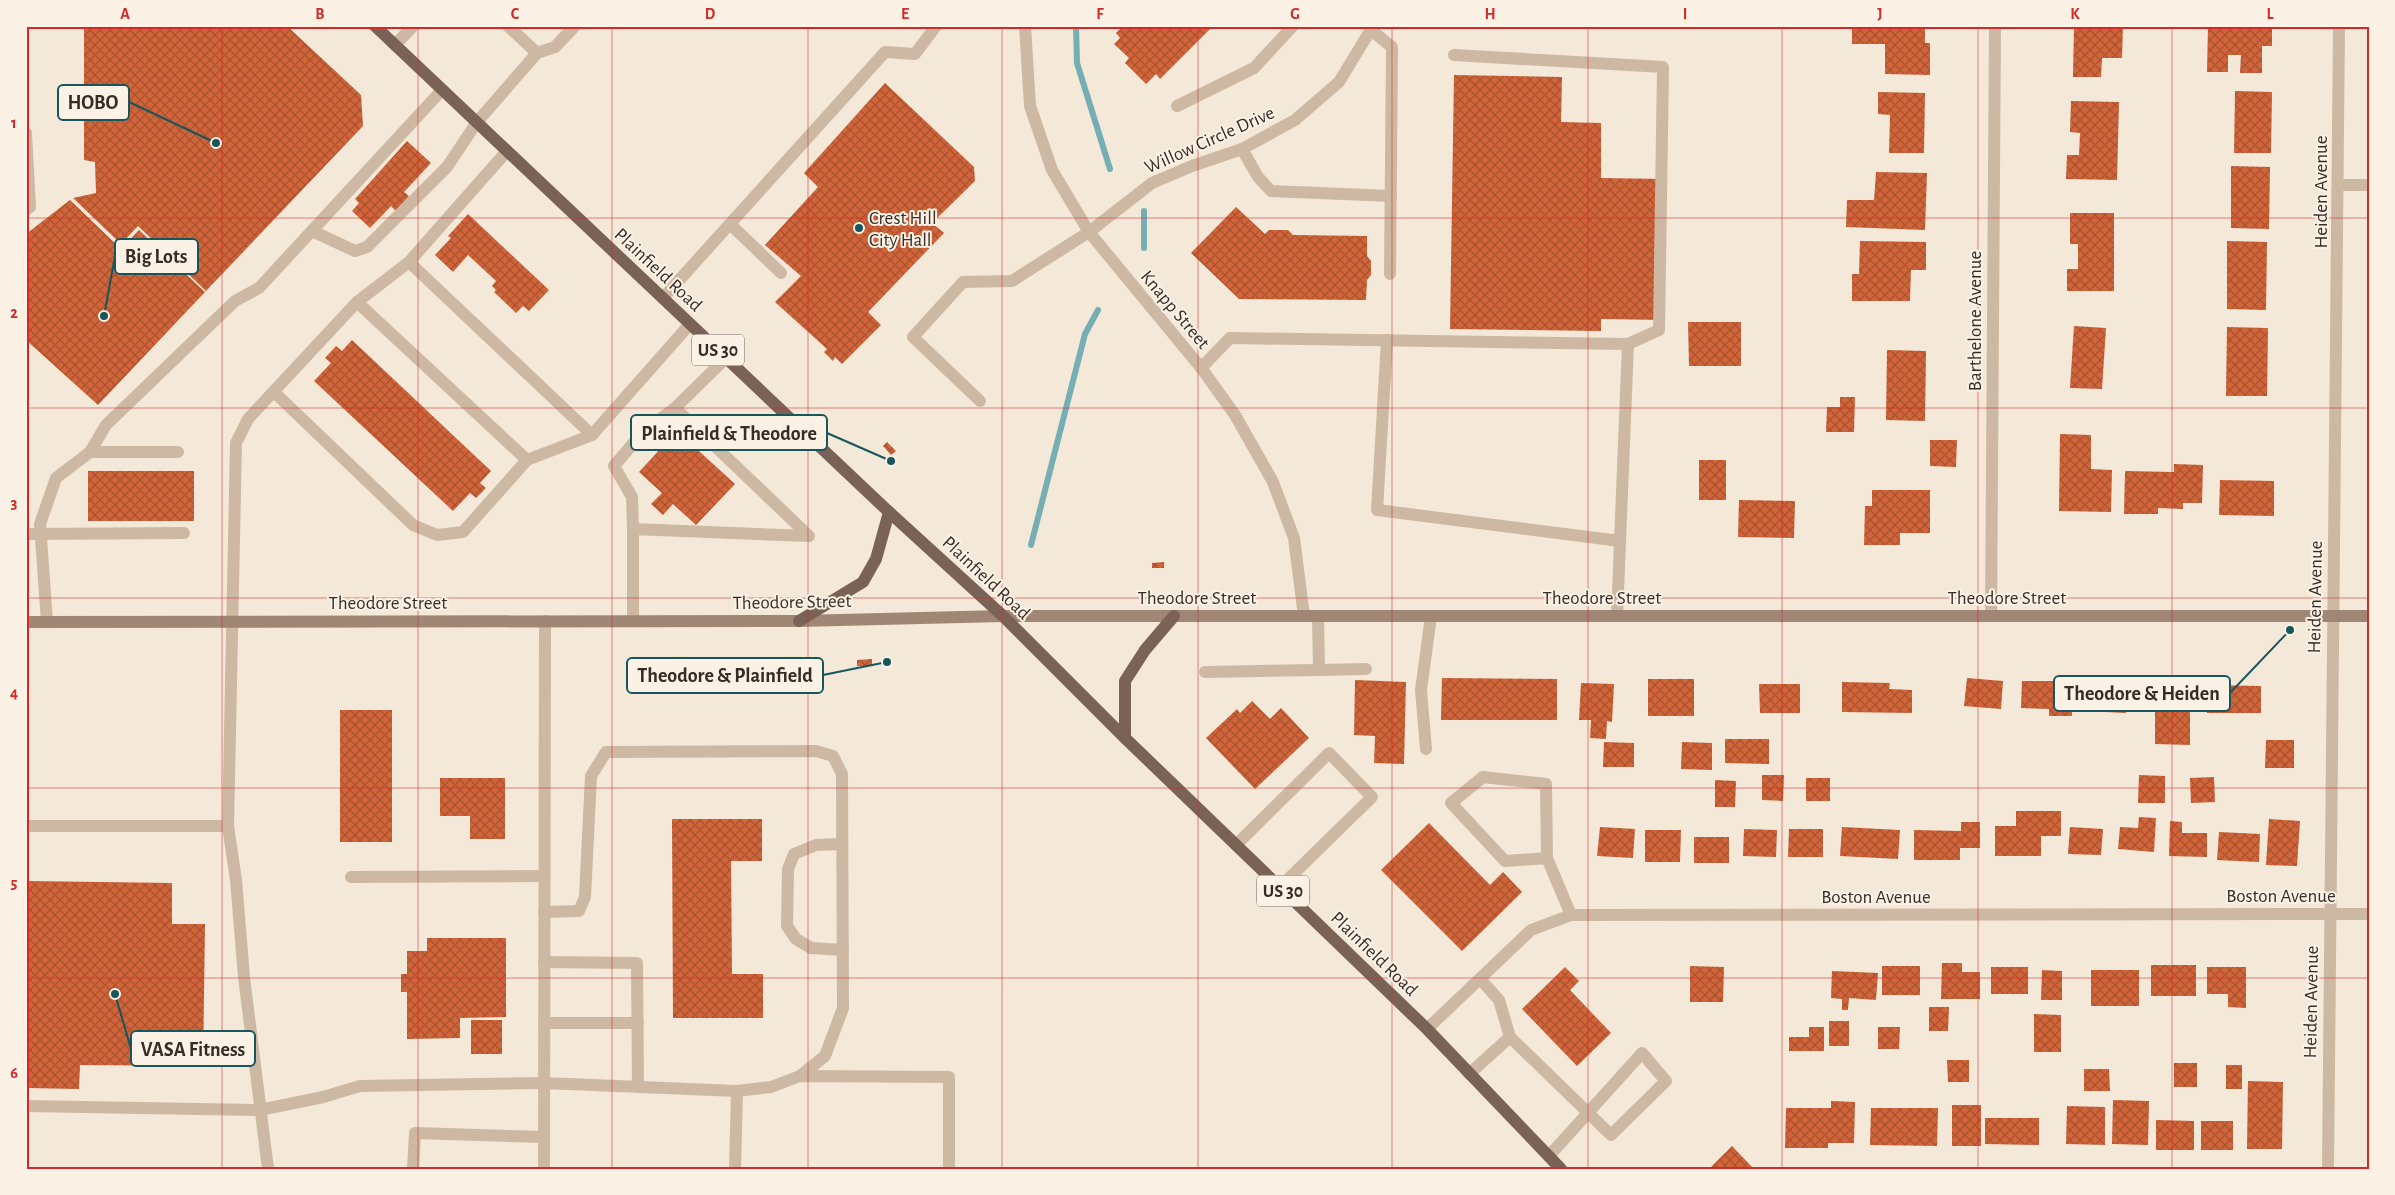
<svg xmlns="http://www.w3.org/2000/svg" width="2395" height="1195" viewBox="0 0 2395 1195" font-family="'Alegreya Sans',sans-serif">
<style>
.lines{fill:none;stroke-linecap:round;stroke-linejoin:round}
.stream{stroke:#75aeb3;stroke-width:6}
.building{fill:url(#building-cross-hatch)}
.service{stroke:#cdb8a3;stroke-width:12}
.minor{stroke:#cdb8a3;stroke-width:12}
.secondary{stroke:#a08675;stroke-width:12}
.primary{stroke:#7a6356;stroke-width:12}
.grid{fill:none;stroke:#d62828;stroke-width:1;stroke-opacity:0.55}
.poi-dot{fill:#18555c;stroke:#fbf2e5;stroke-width:2}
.labels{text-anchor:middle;stroke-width:4;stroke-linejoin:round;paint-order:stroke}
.shield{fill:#fbf2e5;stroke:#72675f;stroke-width:1}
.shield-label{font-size:18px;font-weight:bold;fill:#372c26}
.street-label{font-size:19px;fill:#372c26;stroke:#fbf2e5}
.poi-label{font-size:19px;fill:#372c26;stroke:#fbf2e5;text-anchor:start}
.leader{fill:none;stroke:#18555c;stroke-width:2}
.callout-dot{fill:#18555c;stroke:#fbf2e5;stroke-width:2}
.callout{fill:#fbf2e5;stroke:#18555c;stroke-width:2}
.callout-label{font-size:20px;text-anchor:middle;font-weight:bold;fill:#372c26}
.neatline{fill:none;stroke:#d62828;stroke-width:2}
.grid-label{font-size:16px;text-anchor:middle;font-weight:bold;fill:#d62828}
</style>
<defs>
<pattern id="building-cross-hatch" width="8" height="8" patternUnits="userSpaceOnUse" patternTransform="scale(1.25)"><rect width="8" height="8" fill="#d16439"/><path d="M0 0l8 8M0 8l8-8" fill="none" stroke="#aa5330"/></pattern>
</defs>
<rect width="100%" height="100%" fill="#f4e8d8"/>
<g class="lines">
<g class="stream">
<polyline points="1076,26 1077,63 1110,169"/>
<polyline points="1144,211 1144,248"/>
<polyline points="1031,545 1085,334 1098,310"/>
</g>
</g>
<g class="building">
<polygon points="84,26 287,26 361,95 363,126 206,291 138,226 121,244 73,198 96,193 95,162 84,160"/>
<polygon points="1123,26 1213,26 1160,79 1156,74 1146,84 1125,63 1129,58 1114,44 1120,38 1116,33"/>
<polygon points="1852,26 1925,26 1925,43 1930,43 1930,75 1885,74 1885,44 1852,44"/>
<polygon points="2074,26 2123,26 2122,58 2102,58 2101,77 2073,77"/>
<polygon points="2208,26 2272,26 2272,46 2262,46 2262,73 2240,73 2241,55 2228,55 2228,72 2207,72"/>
<polygon points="1454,75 1562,77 1561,122 1601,123 1601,178 1665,179 1663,320 1601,319 1601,331 1450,329"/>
<polygon points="885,83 974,167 975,181 932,223 944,233 868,312 881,325 842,364 835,357 833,361 824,352 827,349 775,302 801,276 765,245 818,187 804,173"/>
<polygon points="2235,91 2272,92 2271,153 2234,153"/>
<polygon points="1878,92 1925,93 1924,153 1889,153 1890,115 1878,114"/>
<polygon points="2071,101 2119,102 2117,180 2066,179 2067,155 2079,155 2080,133 2070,132"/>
<polygon points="407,141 431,163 404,192 409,196 396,211 391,206 370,228 352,211 359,203 355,199"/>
<polygon points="2231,166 2270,167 2269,229 2231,228"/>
<polygon points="1876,172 1927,173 1925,230 1846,227 1847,200 1874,200"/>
<polygon points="70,200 121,249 139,230 205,292 98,405 26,340 26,234"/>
<polygon points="1236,207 1265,234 1269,230 1288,230 1293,235 1367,236 1367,256 1371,261 1371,275 1367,280 1366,300 1239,299 1191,253"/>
<polygon points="2070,213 2114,213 2114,291 2067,291 2067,269 2078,269 2078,244 2070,244"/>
<polygon points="468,214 549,290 529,311 523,306 516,313 494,292 496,290 492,286 496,281 468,255 453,272 435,255 451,238 448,236"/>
<polygon points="1860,241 1926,242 1926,270 1911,270 1910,301 1852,301 1852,274 1859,274"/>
<polygon points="2227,241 2267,242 2266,310 2227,309"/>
<polygon points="1688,322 1741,322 1741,366 1689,366"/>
<polygon points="2074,326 2106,328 2102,389 2070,388"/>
<polygon points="2227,327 2268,328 2267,396 2226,396"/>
<polygon points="352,340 491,471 480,483 486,488 476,498 470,493 453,511 314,381 331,363 325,358 336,346 342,351"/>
<polygon points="1887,350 1926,351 1925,421 1886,420"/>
<polygon points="1840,397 1855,397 1854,432 1826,432 1827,407 1840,407"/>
<polygon points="677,431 735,484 696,525 673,504 663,515 651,504 662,493 639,472"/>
<polygon points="2060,434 2091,435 2091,469 2112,470 2111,512 2059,511"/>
<polygon points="1930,440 1957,440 1956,467 1930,466"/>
<polygon points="887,442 896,451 891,455 883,446"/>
<rect x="1699" y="460" width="27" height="40"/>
<polygon points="2174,464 2203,465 2202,503 2183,503 2183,509 2158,508 2158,514 2124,514 2125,471 2174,472"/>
<rect x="88" y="471" width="106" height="50"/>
<polygon points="2220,480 2274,481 2274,516 2219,515"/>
<polygon points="1872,490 1930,490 1930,533 1900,533 1900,545 1864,545 1865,506 1872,506"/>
<polygon points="1739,500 1795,501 1794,538 1738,537"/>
<polygon points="1164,562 1164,568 1152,568 1152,563"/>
<polygon points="872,659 872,666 857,666 857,660"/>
<polygon points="1442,678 1557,679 1557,720 1441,720"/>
<polygon points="1967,678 2003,681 2001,709 1964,706"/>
<rect x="1648" y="679" width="46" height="37"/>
<polygon points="2155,679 2190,679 2190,745 2155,744"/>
<polygon points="1355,680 1406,682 1404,764 1374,763 1375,736 1354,735"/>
<polygon points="2022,681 2056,681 2056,693 2072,693 2072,716 2049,716 2049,709 2021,708"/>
<polygon points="2087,681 2127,684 2126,713 2085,711"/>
<polygon points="1842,682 1890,683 1889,689 1912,690 1912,713 1842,712"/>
<polygon points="1581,683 1614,684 1612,722 1607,721 1606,739 1590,738 1591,720 1579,720"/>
<polygon points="1759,684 1800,684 1800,713 1760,713"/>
<polygon points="2208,685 2261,686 2261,713 2207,713"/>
<polygon points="1252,701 1270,719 1281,708 1309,738 1255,789 1206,738 1237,709 1240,713"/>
<rect x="340" y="710" width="52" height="132"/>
<polygon points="1725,739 1769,739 1769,764 1725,763"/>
<polygon points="2266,740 2294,740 2294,768 2265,768"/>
<polygon points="1604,742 1634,743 1634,767 1603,767"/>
<polygon points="1682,742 1712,743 1712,770 1681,769"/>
<polygon points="1762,775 1784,775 1783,801 1762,800"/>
<polygon points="2139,775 2165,776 2165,803 2138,803"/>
<polygon points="2214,777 2215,802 2191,803 2190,778"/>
<polygon points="440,778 505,778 505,839 470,839 470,816 440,816"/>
<rect x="1806" y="778" width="24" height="23"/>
<polygon points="1715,780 1736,781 1735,807 1715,807"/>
<polygon points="2016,811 2061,811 2061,836 2041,836 2041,856 1995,856 1995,826 2016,826"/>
<polygon points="2139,817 2156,818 2154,852 2118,849 2120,827 2138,828"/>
<polygon points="672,819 762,819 762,861 731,861 732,974 763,974 763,1018 673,1018"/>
<polygon points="2269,819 2300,821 2297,866 2266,865"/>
<polygon points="2170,821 2182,822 2182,833 2207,833 2207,857 2169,856"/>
<polygon points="1961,822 1980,822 1980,848 1960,848 1960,860 1914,860 1914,830 1961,831"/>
<polygon points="1429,823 1490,885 1503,872 1522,892 1462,951 1381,870"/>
<polygon points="1600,827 1635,829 1633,858 1597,856"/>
<polygon points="1842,827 1900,830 1898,859 1840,856"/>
<polygon points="2070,827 2103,829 2101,855 2068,854"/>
<polygon points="1744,829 1777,830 1776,857 1743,856"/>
<polygon points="1789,829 1823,829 1823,857 1788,857"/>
<polygon points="1645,830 1681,830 1680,862 1645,862"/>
<polygon points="2219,832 2260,834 2259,862 2217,860"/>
<rect x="1694" y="837" width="35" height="26"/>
<polygon points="26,881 172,883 172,924 205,924 203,1066 80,1065 79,1089 26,1088"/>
<polygon points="427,938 506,938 506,1017 460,1018 460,1038 407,1039 407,992 401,992 401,974 407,974 407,951 427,951"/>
<polygon points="1942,963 1962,963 1962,972 1980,972 1980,999 1941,999"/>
<rect x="2151" y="965" width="45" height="31"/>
<polygon points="1690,966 1724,967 1723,1002 1690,1002"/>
<rect x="1882" y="966" width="38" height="29"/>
<polygon points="1565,967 1579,981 1570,990 1611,1033 1577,1066 1522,1009"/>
<rect x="1991" y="967" width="37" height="27"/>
<polygon points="2207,967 2246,967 2246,1008 2228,1007 2228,994 2207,994"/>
<polygon points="2042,970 2062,971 2062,1000 2041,1000"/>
<rect x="2091" y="970" width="48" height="36"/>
<polygon points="1832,971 1878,973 1876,1000 1849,998 1848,1010 1842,1010 1842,999 1831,998"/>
<polygon points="1929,1007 1949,1007 1948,1031 1929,1031"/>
<polygon points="2034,1014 2061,1015 2061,1052 2034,1052"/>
<rect x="471" y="1020" width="31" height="34"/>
<rect x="1829" y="1021" width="20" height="25"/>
<polygon points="1809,1027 1824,1027 1824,1051 1789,1051 1789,1037 1809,1037"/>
<polygon points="1878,1027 1900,1027 1899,1049 1878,1049"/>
<polygon points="1947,1060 1969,1060 1969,1082 1948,1082"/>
<rect x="2174" y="1063" width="23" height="24"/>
<rect x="2226" y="1065" width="16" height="24"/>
<polygon points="2084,1069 2109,1069 2110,1091 2084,1091"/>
<polygon points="2248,1081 2283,1082 2282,1149 2247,1149"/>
<polygon points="2113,1100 2149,1101 2148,1145 2112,1144"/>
<polygon points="1831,1101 1855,1102 1854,1143 1828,1143 1828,1148 1785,1148 1786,1108 1831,1108"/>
<rect x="1952" y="1105" width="29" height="41"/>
<polygon points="2067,1106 2105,1107 2105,1145 2066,1144"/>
<polygon points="1871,1108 1938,1108 1937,1146 1870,1145"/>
<polygon points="1985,1118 2039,1118 2039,1145 1985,1144"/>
<polygon points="2156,1120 2194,1121 2194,1150 2156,1150"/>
<rect x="2201" y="1121" width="32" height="29"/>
<polygon points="1732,1146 1754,1169 1709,1169"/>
</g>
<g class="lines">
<g class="service">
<polyline points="1371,30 1392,47 1390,274"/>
<polyline points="395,45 413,26"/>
<polyline points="537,53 555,47 575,26"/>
<polyline points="1454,55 1663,67 1659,330 1628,344"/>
<polyline points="1177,106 1254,68 1293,26"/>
<polyline points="26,133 30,207 26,210"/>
<polyline points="1242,149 1258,177 1271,191 1391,196"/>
<polyline points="507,151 409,262 592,435 690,324"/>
<polyline points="730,224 781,273"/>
<polyline points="312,231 355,251 367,247 447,167 477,122 537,53 508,26"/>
<polyline points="663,298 885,52 915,54 936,26"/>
<polyline points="1387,340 1377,510 1620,541"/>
<polyline points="1201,368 1230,338 1628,344 1617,616"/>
<polyline points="274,392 413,525 437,535 463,532 527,460 357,302"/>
<polyline points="980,401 913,337 963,282 1012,281 1089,232"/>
<polyline points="90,452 106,425 235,301 259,288 442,90"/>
<polyline points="527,460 592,435"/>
<polyline points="633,529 632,497 614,466 643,432 675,408"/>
<polyline points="26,534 184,533"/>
<polyline points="1318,616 1319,670 1366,669"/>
<polyline points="633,621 633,529 809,536 675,408 726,358"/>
<polyline points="47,622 40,524 56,478 90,452 178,452"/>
<polyline points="1205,672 1319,670"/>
<polyline points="1426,749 1421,690 1431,616"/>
<polyline points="26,826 228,826"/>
<polyline points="842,844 816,845 794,854 788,869 787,926 796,939 811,948 843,950"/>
<polyline points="1236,845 1329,753 1372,797 1280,887"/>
<polyline points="1547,858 1505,861 1451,803 1483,777 1546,784 1547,858 1571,915"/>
<polyline points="351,877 544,876"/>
<polyline points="544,912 579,911 585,897 591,776 606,752 816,751 833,756 842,774 843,1008 825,1056 800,1076"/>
<polyline points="544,962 637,963 638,1087"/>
<polyline points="1480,979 1499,1000 1510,1037"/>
<polyline points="544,1023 638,1023"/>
<polyline points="1469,1074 1510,1037 1611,1135 1666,1081 1642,1053 1549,1156"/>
<polyline points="26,1106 260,1110 323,1097 360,1086 544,1083 737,1091 771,1087 800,1076 949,1077 949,1169"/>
<polyline points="268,1169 244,977 236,880 228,826 236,443 248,419 357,302 409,262"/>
<polyline points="413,1169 415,1133 544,1137"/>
<polyline points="544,1169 545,621"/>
<polyline points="735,1169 737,1091"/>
</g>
<g class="minor">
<polyline points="1025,26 1030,106 1052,170 1089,232 1202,369 1235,415 1273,482 1294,538 1304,616"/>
<polyline points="2339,185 2369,185"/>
<polyline points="1089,232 1152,183 1192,166 1242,149 1295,120 1339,82 1373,26"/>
<polyline points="1991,616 1995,26"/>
<polyline points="1427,1029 1531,930 1571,915 2369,914"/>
<polyline points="2328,1169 2339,26"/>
</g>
<polyline class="secondary" points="26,622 799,621 1003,616 2369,616"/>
<g class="primary">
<polyline points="375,26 889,512 1003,616 1125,738 1427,1029 1561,1169"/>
<polyline points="799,621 863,582 876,559 889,512"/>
<polyline points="1125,738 1125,681 1145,650 1174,616"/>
</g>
</g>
<path class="grid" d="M222,26v1143M418,26v1143M612,26v1143M808,26v1143M1002,26v1143M1198,26v1143M1392,26v1143M1588,26v1143M1782,26v1143M1978,26v1143M2172,26v1143M26,218h2343M26,408h2343M26,598h2343M26,788h2343M26,978h2343"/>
<circle class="poi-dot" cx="859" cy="228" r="5"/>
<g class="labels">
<g class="shield">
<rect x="692" y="334.5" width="52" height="31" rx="4"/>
<rect x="1257" y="875.5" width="52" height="31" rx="4"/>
</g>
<g class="shield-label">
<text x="718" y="356">US 30</text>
<text x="1283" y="897">US 30</text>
</g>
<g class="street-label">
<text transform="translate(1209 139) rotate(-24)" y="7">Willow Circle Drive</text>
<text transform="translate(2320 192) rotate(-90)" y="7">Heiden Avenue</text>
<text transform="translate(659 269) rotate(43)" y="7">Plainfield Road</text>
<text transform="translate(1176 309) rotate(50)" y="7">Knapp Street</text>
<text transform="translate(1974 321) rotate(-90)" y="7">Barthelone Avenue</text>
<text transform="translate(987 577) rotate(43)" y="7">Plainfield Road</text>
<text x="1197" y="604">Theodore Street</text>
<text x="1602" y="604">Theodore Street</text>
<text x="2007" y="604">Theodore Street</text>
<text transform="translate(2314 597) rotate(-89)" y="7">Heiden Avenue</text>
<text transform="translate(792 601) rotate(-1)" y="7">Theodore Street</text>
<text x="388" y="609">Theodore Street</text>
<text x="2281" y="902">Boston Avenue</text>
<text x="1876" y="903">Boston Avenue</text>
<text transform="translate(1375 953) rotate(44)" y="7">Plainfield Road</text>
<text transform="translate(2310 1002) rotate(-89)" y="7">Heiden Avenue</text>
</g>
<g class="poi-label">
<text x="869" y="224">Crest Hill<tspan x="869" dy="22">City Hall</tspan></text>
</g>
</g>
<path class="leader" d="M216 143L129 102M104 316L115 256M891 461L827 433M887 662L823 675M2290 630L2230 693M115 994L131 1049"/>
<g class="callout-dot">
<circle cx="216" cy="143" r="5"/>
<circle cx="104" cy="316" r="5"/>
<circle cx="891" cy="461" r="5"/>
<circle cx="887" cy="662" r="5"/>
<circle cx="2290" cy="630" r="5"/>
<circle cx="115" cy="994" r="5"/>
</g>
<g class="callout">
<rect x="58" y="85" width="71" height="35" rx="5"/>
<rect x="115" y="239" width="83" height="35" rx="5"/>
<rect x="631" y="415" width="196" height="35" rx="5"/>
<rect x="627" y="658" width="196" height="35" rx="5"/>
<rect x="2054" y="676" width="176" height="35" rx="5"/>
<rect x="131" y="1031" width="124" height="35" rx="5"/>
</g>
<g class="callout-label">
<text x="93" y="109">HOBO</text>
<text x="156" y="263">Big Lots</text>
<text x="729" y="440">Plainfield &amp; Theodore</text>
<text x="725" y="682">Theodore &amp; Plainfield</text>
<text x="2142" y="700">Theodore &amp; Heiden</text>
<text x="193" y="1056">VASA Fitness</text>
</g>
<rect width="2395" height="1195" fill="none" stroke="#fbf2e5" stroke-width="55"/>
<rect x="28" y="28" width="2340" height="1140" class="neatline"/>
<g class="grid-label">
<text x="125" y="19">A</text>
<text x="320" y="19">B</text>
<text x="515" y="19">C</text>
<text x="710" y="19">D</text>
<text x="905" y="19">E</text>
<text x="1100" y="19">F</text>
<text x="1295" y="19">G</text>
<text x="1490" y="19">H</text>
<text x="1685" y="19">I</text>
<text x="1880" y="19">J</text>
<text x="2075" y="19">K</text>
<text x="2270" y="19">L</text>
<text x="14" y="128">1</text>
<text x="14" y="318">2</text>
<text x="14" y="508">3</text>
<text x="14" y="698">4</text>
<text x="14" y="888">5</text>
<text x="14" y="1078">6</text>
</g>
</svg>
